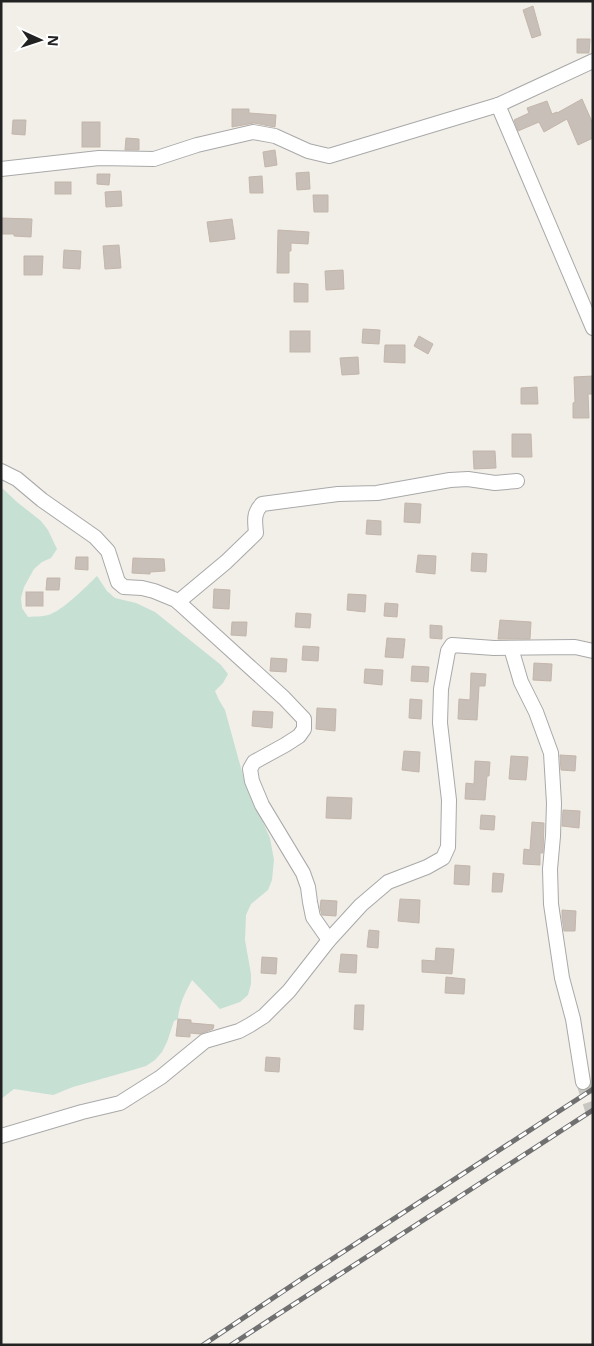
<svg xmlns="http://www.w3.org/2000/svg" width="594" height="1346" viewBox="0 0 594 1346" font-family="'Noto Sans',sans-serif">
<style>
.wetland{fill:#c6e0d4}
.building{fill:#c7bfb8;stroke:#c4b6ab}
.lines{fill:none;stroke-linecap:round;stroke-linejoin:round}
.minor-tunnel{stroke:#c8c6c1;stroke-width:14;stroke-dasharray:14 7;stroke-linecap:butt}
.minor-casing{stroke:#a9a9a9;stroke-width:16}
.minor{stroke:#fff;stroke-width:14}
.rail-casing{stroke:#707070;stroke-width:5}
.rail{stroke:#fff;stroke-width:3;stroke-dasharray:9;stroke-linecap:butt}
</style>
<rect width="100%" height="100%" fill="#f2efe9"/>
<path class="wetland" d="M1,487l16,15 24,19 7,9 9,19 -6,9 -9,4 -8,7 -10,18 -3,11 1,10 6,9c6,-1 14,0 20,-2 13,-3 39,-29 49,-39l10,15 8,7 21,5 19,9 66,53 7,9 -5,9 -8,8 4,9 6,10 19,69 26,59 4,22 -2,20 -4,10 -17,14 -5,11 -1,25 6,34v10l-3,11 -8,7 -20,7 -28,-29c-7,13 -13,24 -14,39l-4,2 -7,21 -5,10 -7,8 -9,6 -20,6 -53,15 -20,8 -39,-6 -13,10z"/>
<g class="building">
<polygon points="533,6 541,35 532,38 523,10"/>
<polygon points="577,39 590,39 589,53 577,53"/>
<polygon points="582,99 593,124 593,138 578,145 567,119 544,132 539,122 518,131 514,120 529,113 527,108 547,101 552,114 557,112 557,113"/>
<polygon points="232,109 249,109 249,113 276,115 275,127 254,123 232,127"/>
<polygon points="13,120 26,120 25,135 12,134"/>
<rect x="82" y="122" width="18" height="25"/>
<polygon points="126,138 139,139 139,150 125,150"/>
<polygon points="275,150 277,165 265,167 263,152"/>
<polygon points="309,172 310,189 297,190 296,173"/>
<polygon points="97,174 110,174 109,185 97,184"/>
<polygon points="262,176 263,193 250,193 249,177"/>
<rect x="55" y="182" width="16" height="12"/>
<polygon points="121,191 122,206 106,207 105,192"/>
<polygon points="313,195 328,195 328,212 314,212"/>
<polygon points="1,218 32,219 31,237 14,236 14,234 1,234"/>
<polygon points="232,219 235,239 210,242 207,222"/>
<polygon points="278,230 309,232 308,244 291,243 291,251 289,251 289,273 277,273"/>
<polygon points="119,245 121,268 105,269 103,246"/>
<polygon points="64,250 81,251 80,269 63,268"/>
<polygon points="24,256 43,256 42,275 24,275"/>
<polygon points="343,270 344,289 326,290 325,271"/>
<polygon points="294,283 308,284 308,302 294,302"/>
<polygon points="363,329 380,330 379,344 362,343"/>
<rect x="290" y="331" width="20" height="21"/>
<polygon points="419,336 433,344 428,354 414,346"/>
<polygon points="385,345 405,345 405,363 384,362"/>
<polygon points="358,357 359,374 342,375 340,358"/>
<polygon points="593,376 593,394 588,394 589,418 573,418 573,403 575,402 574,377"/>
<polygon points="537,387 538,404 521,404 521,388"/>
<polygon points="512,434 531,434 532,457 512,457"/>
<polygon points="473,451 495,451 496,468 474,469"/>
<polygon points="405,503 421,504 420,523 404,522"/>
<polygon points="367,520 381,521 381,535 366,534"/>
<polygon points="472,553 487,554 486,572 471,571"/>
<polygon points="418,555 436,556 435,574 416,572"/>
<polygon points="76,557 88,557 88,570 75,569"/>
<polygon points="133,558 164,559 165,571 150,572 150,574 132,573"/>
<polygon points="47,578 60,578 59,590 46,590"/>
<polygon points="214,589 230,590 229,609 213,608"/>
<rect x="26" y="592" width="17" height="14"/>
<polygon points="348,594 366,595 365,612 347,610"/>
<polygon points="385,603 398,604 397,617 384,616"/>
<polygon points="296,613 311,614 310,628 295,627"/>
<polygon points="500,620 531,622 530,639 498,639"/>
<polygon points="232,622 247,622 246,636 231,635"/>
<polygon points="430,625 442,626 442,639 430,638"/>
<polygon points="387,638 405,639 403,658 385,657"/>
<polygon points="303,646 319,647 318,661 302,660"/>
<polygon points="271,658 287,659 286,672 270,671"/>
<polygon points="534,663 552,664 551,681 533,680"/>
<polygon points="412,666 429,667 428,682 411,681"/>
<polygon points="365,669 383,670 382,685 364,683"/>
<polygon points="471,673 486,674 485,686 479,686 477,720 458,719 459,699 470,700"/>
<polygon points="410,699 422,700 421,719 409,718"/>
<polygon points="317,708 336,709 335,731 316,729"/>
<polygon points="253,711 273,712 272,728 252,726"/>
<polygon points="404,751 420,752 419,772 402,770"/>
<polygon points="560,755 576,756 575,771 561,770"/>
<polygon points="511,756 528,757 526,780 509,779"/>
<polygon points="475,761 490,762 489,776 487,776 485,800 465,799 466,783 474,784"/>
<polygon points="327,797 352,798 351,819 326,818"/>
<polygon points="563,810 580,811 579,828 562,826"/>
<polygon points="481,815 495,816 494,830 480,829"/>
<polygon points="532,822 544,823 543,853 540,853 540,865 523,864 524,849 530,850"/>
<polygon points="455,865 470,866 469,885 454,884"/>
<polygon points="493,873 504,874 502,892 492,892"/>
<polygon points="400,899 420,900 419,923 398,921"/>
<polygon points="321,900 337,901 336,916 322,915 320,908"/>
<polygon points="562,910 576,911 575,931 564,931 562,917"/>
<polygon points="369,930 379,931 378,948 367,947"/>
<polygon points="436,948 454,949 452,974 422,972 422,960 435,961"/>
<polygon points="341,954 357,955 356,973 339,972"/>
<polygon points="262,957 277,958 276,974 261,973"/>
<polygon points="446,977 465,979 464,994 445,993"/>
<polygon points="355,1005 364,1005 363,1030 354,1029"/>
<polygon points="178,1019 191,1020 191,1023 214,1025 213,1029 200,1034 190,1033 190,1037 176,1036"/>
<polygon points="266,1057 280,1058 279,1072 265,1071"/>
</g>
<g class="lines">
<polyline class="minor-tunnel" points="583,1082 593,1113"/>
<g class="minor-casing">
<g id="minor">
<polyline points="498,105 593,328"/>
<polyline points="1,169 99,158 154,159 197,145 253,132 275,136 308,151 329,156 498,105 593,61"/>
<polyline points="1,471 17,479 42,500 95,537 108,551 118,582 124,587 142,588 154,591 176,600 284,698 304,719 304,729 299,736 285,745 254,762 250,769 252,781 262,805 303,873 308,887 310,902 313,917 329,940"/>
<path d="M178,602l48,-40 30,-29c-1,-11 -3,-20 6,-29l76,-10 39,-1 73,-13 18,-1 27,4 22,-2"/>
<polyline points="511,648 521,682 536,712 551,753 554,803 553,836 550,869 551,904 562,978 573,1019 583,1082"/>
<polyline points="1,1136 82,1112 120,1103 161,1077 205,1041 239,1031 250,1025 264,1016 289,991 329,940 361,905 388,882 427,867 443,858 448,847 449,800 440,723 441,689 448,651 452,645 494,648 575,647 593,651"/>
</g>
</g>
<use href="#minor" class="minor"/>
<g class="rail-casing">
<g id="rail">
<polyline points="203,1345 300,1280 593,1089"/>
<polyline points="231,1345 593,1110"/>
</g>
</g>
<use href="#rail" class="rail"/>
</g>
<rect width="594" height="1346" fill="none" stroke="#222222" stroke-width="5"/>
<g transform="translate(40 40) rotate(93)" stroke="#ffffff" stroke-width="4" paint-order="stroke">
<path d="M0-4L9 19L0 12L-9 19Z" fill="#222222"/>
<text y="-8" font-size="14" font-weight="bold" text-anchor="middle" fill="#222222">N</text>
</g>
</svg>
